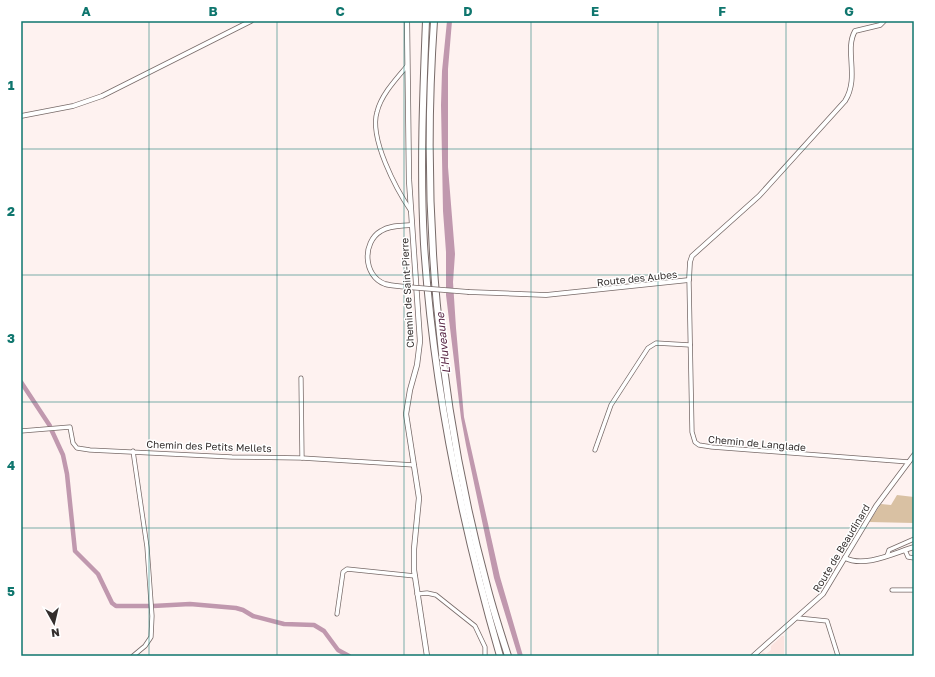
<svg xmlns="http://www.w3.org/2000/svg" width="935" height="677" viewBox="0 0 935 677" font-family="'Golos Text',sans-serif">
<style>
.built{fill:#fce4e0}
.green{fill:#d9c1a3}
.water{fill:#c098ae}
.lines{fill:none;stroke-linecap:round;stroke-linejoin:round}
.canal{stroke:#c098ae;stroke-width:4.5}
.minor-casing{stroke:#776a68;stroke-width:5}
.tertiary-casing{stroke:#776a68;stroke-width:5.5}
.secondary-casing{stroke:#776a68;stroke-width:6}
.motorway-casing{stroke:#776a68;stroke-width:8}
.minor{stroke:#fff;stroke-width:3.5}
.tertiary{stroke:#fff;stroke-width:4}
.secondary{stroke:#fff;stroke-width:4.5}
.motorway{stroke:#fff;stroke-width:6}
.tertiary-bridge-casing{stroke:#776a68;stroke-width:5.5;stroke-linecap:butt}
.tertiary-bridge{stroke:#fff;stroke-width:4}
.grid{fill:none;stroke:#0f766e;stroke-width:1;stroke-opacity:0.55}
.labels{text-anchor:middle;stroke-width:3;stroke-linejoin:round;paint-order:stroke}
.street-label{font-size:10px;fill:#342e2d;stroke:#fff}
.water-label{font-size:11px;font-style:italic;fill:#572443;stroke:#fff}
.neatline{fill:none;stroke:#0f766e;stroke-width:1.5}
.grid-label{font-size:13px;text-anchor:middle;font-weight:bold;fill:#0f766e}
</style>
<rect width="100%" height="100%" fill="#fef2f0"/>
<polygon class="built" points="782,636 784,636 784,656 759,656 763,652 766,654 771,650 771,646"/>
<polygon class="green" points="897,495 914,497 914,523 869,522 881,504 891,505"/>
<polygon class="water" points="447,21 452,21 448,69 448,167 455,254 453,282 456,328 464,417 500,577 523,656 518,656 494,578 466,445 461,418 446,295 446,252 443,211 441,105 442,71"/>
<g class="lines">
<g class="canal">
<polyline points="21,382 50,426"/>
<polyline points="51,429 63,455 67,474 75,551 98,574 112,603 116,606 150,606"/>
<polyline points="153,606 190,604 236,608 243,610 253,616 284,624 314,625 324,631 338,650 349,656"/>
</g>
<g class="minor-casing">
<g id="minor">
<path d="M407,66c-11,13 -26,29 -30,46 -8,26 19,77 34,99"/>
<polyline points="689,280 692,432 695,442 699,445 712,447 909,462"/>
<polyline points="301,378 302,458"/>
<polyline points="21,431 70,427 73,443 77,448 90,450 232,457 302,458 414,465"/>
<polyline points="595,450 611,405 648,348 656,343 690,345"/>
<polyline points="133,451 147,547 152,616 151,637 145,646 133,656"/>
<polyline points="905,550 908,557 914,558"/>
<polyline points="887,556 889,550 914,539"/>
<polyline points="892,590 914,590"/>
<polyline points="417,594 427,593 436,595 475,626 485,647 485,656"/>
<polyline points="337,614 343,572 347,569 415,576"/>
<polyline points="798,618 827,621 838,656"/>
</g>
</g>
<g class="tertiary-casing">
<g id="tertiary">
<polyline points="21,116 73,106 102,96 251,21"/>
<path d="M407,287c-7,-1 -15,-1 -22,-3 -22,-8 -23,-42 -4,-53 9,-6 20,-5 30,-6"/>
<path d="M469,292l77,3 143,-15 1,-18 2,-6 67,-60 86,-95c15,-24 -1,-51 10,-70l25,-6 4,-4"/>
<path d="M845,558c20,10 49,-5 69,-11"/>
<polyline points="753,656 823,594 876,506 914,455"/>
</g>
</g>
<g class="secondary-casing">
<polyline id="secondary" points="407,21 409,180 420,341 417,365 410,390 406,414 419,498 414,549 414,570 427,656"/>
</g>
<g class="motorway-casing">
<g id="motorway">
<path d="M426,21c-3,74 -6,149 -2,223 9,140 37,277 76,412"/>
<path d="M434,21c-13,187 3,379 52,561 6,25 14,49 22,74"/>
</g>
</g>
<use href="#minor" class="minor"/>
<use href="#tertiary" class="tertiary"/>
<use href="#secondary" class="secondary"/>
<use href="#motorway" class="motorway"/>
<g class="tertiary-bridge-casing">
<polyline id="tertiary-bridge" points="407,287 469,292"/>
</g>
<use href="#tertiary-bridge" class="tertiary-bridge"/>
</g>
<path class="grid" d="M149,21v635M277,21v635M404,21v635M531,21v635M658,21v635M786,21v635M21,149h893M21,275h893M21,402h893M21,528h893"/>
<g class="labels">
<g class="street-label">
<text transform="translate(637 278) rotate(-6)" y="4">Route des Aubes</text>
<text transform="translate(407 293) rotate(-93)" y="4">Chemin de Saint-Pierre</text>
<text transform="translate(757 443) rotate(5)" y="4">Chemin de Langlade</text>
<text transform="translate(209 446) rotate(2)" y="4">Chemin des Petits Mellets</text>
<text transform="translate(841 548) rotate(-59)" y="4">Route de Beaudinard</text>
</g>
<g class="water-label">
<text transform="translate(443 343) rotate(-96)" y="4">L'Huveaune</text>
</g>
</g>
<rect width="935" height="677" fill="none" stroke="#ffffff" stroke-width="44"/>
<g transform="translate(54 623) rotate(172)" stroke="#ffffff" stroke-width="3" paint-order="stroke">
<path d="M0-3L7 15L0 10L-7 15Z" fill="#342e2d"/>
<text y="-6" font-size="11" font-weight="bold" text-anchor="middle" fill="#342e2d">N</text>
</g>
<rect x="22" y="22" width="891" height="633" class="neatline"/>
<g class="grid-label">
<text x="86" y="16">A</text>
<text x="213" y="16">B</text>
<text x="340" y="16">C</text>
<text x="468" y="16">D</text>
<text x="595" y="16">E</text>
<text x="722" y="16">F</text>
<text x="849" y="16">G</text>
<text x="11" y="90">1</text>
<text x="11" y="216">2</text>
<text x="11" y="343">3</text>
<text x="11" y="470">4</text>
<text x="11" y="596">5</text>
</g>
</svg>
